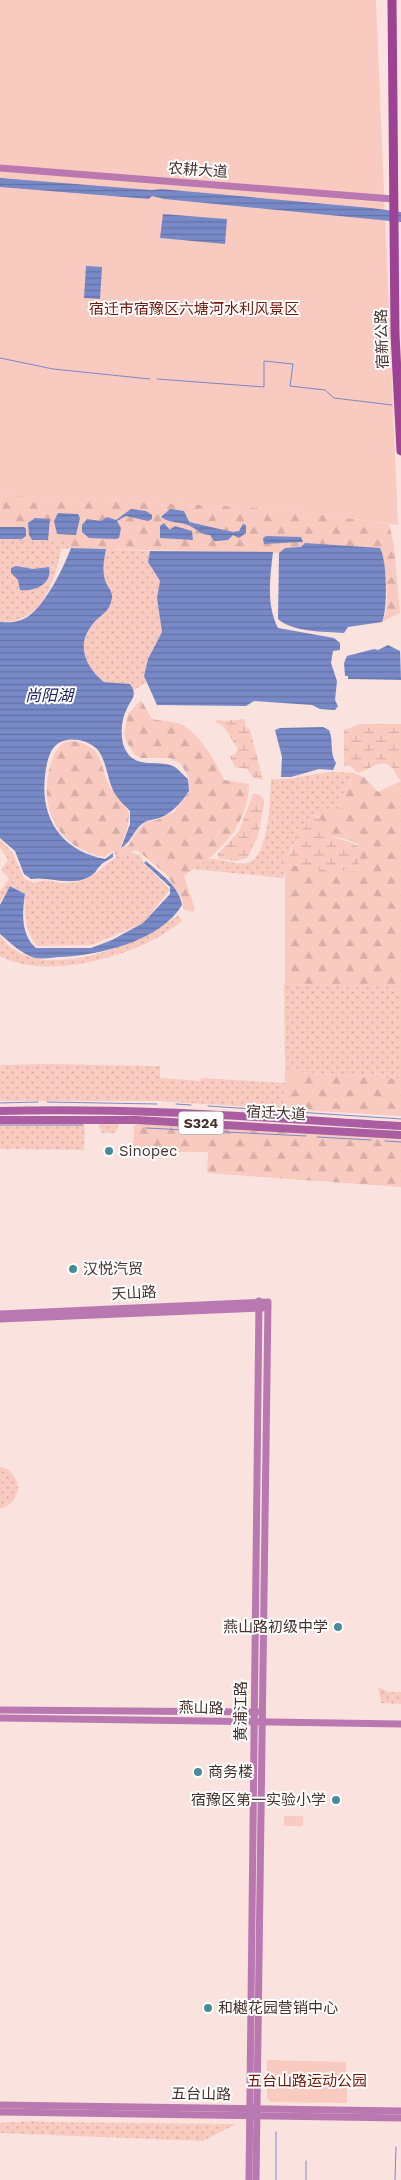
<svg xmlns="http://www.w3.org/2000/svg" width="401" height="2180" viewBox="0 0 401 2180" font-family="'Work Sans','Noto Sans SC',sans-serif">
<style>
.grass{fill:url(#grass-dots)}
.forest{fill:url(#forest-firs)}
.wetland{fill:url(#wetland-marsh)}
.park{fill:#f8cac0}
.water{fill:url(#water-rules)}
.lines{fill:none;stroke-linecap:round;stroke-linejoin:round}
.stream{stroke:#7889c8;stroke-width:1}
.secondary{stroke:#b979b0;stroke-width:7}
.primary{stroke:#ab5da1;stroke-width:8}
.highway{stroke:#9e4394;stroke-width:9}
.poi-dot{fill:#468b98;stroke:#fff;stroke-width:2}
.labels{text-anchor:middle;stroke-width:4;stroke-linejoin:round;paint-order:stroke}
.shield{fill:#fff;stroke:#7e6f6b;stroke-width:1}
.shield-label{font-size:14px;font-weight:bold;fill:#46312c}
.street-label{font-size:15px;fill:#46312c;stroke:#fff}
.park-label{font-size:15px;fill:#731809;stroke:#fff}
.poi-label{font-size:15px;fill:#46312c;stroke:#fff;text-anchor:start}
.water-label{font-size:16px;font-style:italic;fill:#191f69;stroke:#fff}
</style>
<defs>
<pattern id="grass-dots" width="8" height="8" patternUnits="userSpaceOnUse" patternTransform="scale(1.25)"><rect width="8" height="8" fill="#f8cac0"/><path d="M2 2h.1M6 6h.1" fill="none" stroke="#d6aea5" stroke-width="1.8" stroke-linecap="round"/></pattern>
<pattern id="forest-firs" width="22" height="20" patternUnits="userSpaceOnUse" patternTransform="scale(1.25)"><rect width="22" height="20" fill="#f8cac0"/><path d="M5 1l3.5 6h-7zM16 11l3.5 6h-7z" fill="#d6aea5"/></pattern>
<pattern id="wetland-marsh" width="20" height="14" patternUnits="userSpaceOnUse" patternTransform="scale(1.25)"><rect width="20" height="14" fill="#f8cac0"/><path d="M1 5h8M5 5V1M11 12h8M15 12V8" fill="none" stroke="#d6aea5"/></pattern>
<pattern id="water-rules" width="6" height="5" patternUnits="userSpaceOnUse" patternTransform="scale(1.25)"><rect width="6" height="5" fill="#7889c8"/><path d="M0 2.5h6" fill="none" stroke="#6471a3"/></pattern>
</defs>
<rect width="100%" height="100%" fill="#fae3de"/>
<g class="grass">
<path d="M0,541h70l1,7 -10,1c-6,34 -20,75 -61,73z"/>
<path d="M106,549l44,2c-4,11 3,21 10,30l-3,18 5,33 -14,27 -4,17 3,6 -13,8 -4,-6 -26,-2c-19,-14 -28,-37 -12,-57 8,-12 17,-12 20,-27 1,-7 -5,-11 -7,-18 -3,-11 -1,-20 1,-31z"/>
<path d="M335,772l19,1c-2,8 -4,9 -8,14 -3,7 -4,19 -8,28l-11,-5h-8l-1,6 -4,-1c-15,23 -29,33 -30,63l-92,-9c3,-2 8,-7 12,-9 13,-4 30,6 43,3 22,-3 23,-65 24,-84 22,2 42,-6 64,-7z"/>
<path d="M0,840l12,12 12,26 9,5c16,-5 17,0 31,0 28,0 31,-12 51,-25l1,-3 12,-3 13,3 2,8 27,27 -27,33 -32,14 -20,8 -54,1c-12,-14 -13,-34 -12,-52l-14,-9 -11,17v-10l9,-14 -8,-8 7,-10 -8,-13z"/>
<path d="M178,915l4,6c-40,34 -134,61 -182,35v-20c35,51 140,10 178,-21z"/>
<polygon points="284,984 370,987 388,985 396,990 401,989 401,1079 285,1071"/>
<polygon points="48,1064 160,1066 160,1078 201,1081 201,1078 285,1083 284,1109 158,1101 0,1101 0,1065"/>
<polygon points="83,1122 85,1130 84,1150 0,1149 0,1123"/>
<polygon points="120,1122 115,1133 102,1133 98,1123"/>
<path d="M0,1467c11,1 15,9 18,19 0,11 -7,20 -18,23z"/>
<polygon points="378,1687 388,1692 401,1692 401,1704 381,1703"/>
<polygon points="36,2121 43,2122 236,2124 203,2141 0,2133 0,2123"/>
</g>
<g class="forest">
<path d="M0,495l284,14 105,15 5,21 6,68 -18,9c10,-19 2,-50 0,-71l-2,-3h-95l-6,5 -208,-5 -2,-7h-69z"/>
<path d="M141,700l11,19c9,2 20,2 28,5 18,7 37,39 44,56l25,4c-1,30 -14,50 -36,71 -9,8 -20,13 -29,21l11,33 -3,3 -9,-3 -1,-11 -16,-24 -29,-24 -21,5 -3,-4 -9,6c-38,-7 -60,-36 -57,-74 1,-12 5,-27 12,-36 8,-11 27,-4 35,3 8,7 9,22 13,32 6,12 16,20 22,31l-1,12 -8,24 9,-4 7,-13 10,-10 11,-2 17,-8 15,-20v-14l-8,-14 -11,-6h-29l-6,-3 -9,-14 -2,-7 4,-20z"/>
<path d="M354,773l11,5 13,14 23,-11v208l-5,1 -8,-5 -18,2 -85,-3v-120l68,7 6,-16 -1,-11 -9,-4 -19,-4 -12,-20 1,-6h8l11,4c4,-8 4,-20 8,-27 4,-5 6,-6 8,-14z"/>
<polygon points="285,1071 401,1079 401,1116 284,1109"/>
<polygon points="137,1124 401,1138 401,1187 207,1173 208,1152 133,1152 134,1126"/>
</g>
<g class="wetland">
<path d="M215,719l9,2 21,-2v7l5,4 13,50 -9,-2 -7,-9 -12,-2 -5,-10 6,-4 2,-5c-9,-10 -9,-20 -22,-26z"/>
<path d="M360,724h41v57c-5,-4 -5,-9 -9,-13 -10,-12 -25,4 -34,5l-8,-7h-6v-36z"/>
<polygon points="253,794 260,795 264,800 264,805 258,836 247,858 235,861 218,858 218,854 239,831"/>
<path d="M314,815l8,6 8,15c18,8 39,3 27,32 -12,8 -57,-2 -72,-4l10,-22v-9l11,-6 1,-5z"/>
</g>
<g class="park">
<polygon points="0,0 376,0 398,525 284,509 0,495"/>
<rect x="284" y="1816" width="19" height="10"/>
<polygon points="267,2060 346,2062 347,2103 270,2102 267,2098"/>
</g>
<g class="water">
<polygon points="0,178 151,190 161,189 371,208 401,212 401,222 164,199 152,196 149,199 0,187"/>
<polygon points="163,214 227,219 225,244 160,238"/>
<polygon points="86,266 102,267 100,299 84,298"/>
<polygon points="131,509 146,511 152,515 152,519 148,521 126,516 117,521 121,528 119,538 116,539 89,538 82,532 82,525 87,519 101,521 107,517 116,520"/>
<path d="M170,509l14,2 5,11 44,10 6,-1 4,-7 3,1v8l-7,5 -6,-3 -5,5 -14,1 -4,-6c-8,0 -11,-4 -18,-8 -9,-6 -22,-3 -31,-10z"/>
<polygon points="58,513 78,514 80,518 76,535 57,534 54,521"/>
<polygon points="35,518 50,519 48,540 32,540 29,535 28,523"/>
<polygon points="164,523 170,530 175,526 192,531 193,540 160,538 160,526"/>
<polygon points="0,527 24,527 26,529 26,536 22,539 0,539"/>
<polygon points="266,536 301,537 303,542 264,544 263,538"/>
<path d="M305,543l75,5c7,11 8,62 2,74l-34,5 -4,6c-21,-2 -50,0 -66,-14l1,-66 6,-5 16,-1z"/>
<path d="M71,548l35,1c-2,11 -4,20 -1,31 2,7 8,11 7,18 -3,16 -11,15 -20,27 -16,20 -7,42 12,57l26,2c9,12 0,15 -4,27 -5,9 -6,29 -1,38 10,21 32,10 48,17 6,3 10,9 15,13l1,12c-8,12 -18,24 -33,28 -4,1 -8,1 -11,3 -11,6 -13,20 -24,26l9,-24v-13c-5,-5 -11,-11 -15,-17 -8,-13 -8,-35 -19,-46 -11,-9 -31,-13 -42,-1 -6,7 -8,20 -9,29 -5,43 17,75 60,83l8,-6v4c-4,3 -10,5 -13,9 -4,4 -5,8 -11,11 -19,10 -39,-1 -58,2l-7,-5 -9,-23 -15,-13v-216c11,1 21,0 30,-7 16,-12 34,-48 41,-67z"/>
<path d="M150,551l123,1c-3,26 -7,52 5,76l56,10 6,5v7l-7,1 -2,12 6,18 -2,19 3,6 -3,4 -15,-1 -8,-4 -58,-4 -8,5 -89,-1 -13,-29 4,-17 14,-27 -5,-34 3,-17 -12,-19z"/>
<path d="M16,566l17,3 16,-2c4,17 -15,25 -29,23l-2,-10 -7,-7v-5z"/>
<polygon points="388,645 400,651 401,680 348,679 348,676 345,676 344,663 347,656 374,649 378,650"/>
<path d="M323,727l6,3c5,11 0,22 7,33l-3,7 -14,-1 -28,8h-10l1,-20 -7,-27 5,-2z"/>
<path d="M146,861c13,12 33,24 36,44 -21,36 -84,51 -124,52 -7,1 -16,2 -23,1 -15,-5 -23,-14 -35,-24v-29l10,-19 15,8c-3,19 -4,41 11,54h55l21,-8 31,-17 27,-29v-7l-26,-24z"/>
</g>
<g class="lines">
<g class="stream">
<polyline points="0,358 53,369 150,379"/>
<polyline points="157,379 264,387 264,361 293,364 290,386 325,390 334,398 392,405"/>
<polyline points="47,1102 157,1104"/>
<polyline points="0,1103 38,1102"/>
<polyline points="176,1104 191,1105"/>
<polyline points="208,1106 401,1119"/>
<polyline points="0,1125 83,1125"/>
<polyline points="146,1128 306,1136"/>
<polyline points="317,1137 371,1140"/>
<polyline points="385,1141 401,1142"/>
<polyline points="276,2132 276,2180"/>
<polyline points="306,2180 306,2161"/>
<polyline points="395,2180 396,2147"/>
</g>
<g class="secondary">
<polyline points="0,168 393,199"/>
<polyline points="0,1314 268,1302 256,2180"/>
<polyline points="0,1319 262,1308"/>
<polyline points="0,1710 258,1712"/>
<polyline points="0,1718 401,1724"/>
<polyline points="0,2105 401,2111"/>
<polyline points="0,2112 401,2118"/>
<polyline points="249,2180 259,1301"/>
</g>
<g class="primary">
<path d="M0,1111c134,-4 268,7 401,15"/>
<polyline points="0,1120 136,1120 401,1135"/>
</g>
<polyline class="highway" points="392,0 395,334 401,451"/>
</g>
<g class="poi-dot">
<circle cx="109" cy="1151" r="5"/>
<circle cx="73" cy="1269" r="5"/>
<circle cx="338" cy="1627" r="5"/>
<circle cx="198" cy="1772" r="5"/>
<circle cx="336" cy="1800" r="5"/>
<circle cx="208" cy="2008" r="5"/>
</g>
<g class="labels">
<rect class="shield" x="178.5" y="1111.5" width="45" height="23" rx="4"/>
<g class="shield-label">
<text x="201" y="1128">S324</text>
</g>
<g class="street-label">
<text transform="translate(198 170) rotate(4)" y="5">农耕大道</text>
<text transform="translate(382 339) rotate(-92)" y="5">宿新公路</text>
<text transform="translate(276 1113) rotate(3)" y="5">宿迁大道</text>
<text transform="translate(134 1293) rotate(-3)" y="5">天山路</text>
<text transform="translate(201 1708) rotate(1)" y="5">燕山路</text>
<text transform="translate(241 1711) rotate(-90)" y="5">黄浦江路</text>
<text transform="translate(201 2094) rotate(1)" y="5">五台山路</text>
</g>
<g class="park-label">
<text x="194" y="314">宿迁市宿豫区六塘河水利风景区</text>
<text x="307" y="2086">五台山路运动公园</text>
</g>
<g class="poi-label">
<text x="119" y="1156">Sinopec</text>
<text x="83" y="1274">汉悦汽贸</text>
<text x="328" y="1632" text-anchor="end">燕山路初级中学</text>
<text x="208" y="1777">商务楼</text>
<text x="326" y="1805" text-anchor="end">宿豫区第一实验小学</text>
<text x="218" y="2013">和樾花园营销中心</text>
</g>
<g class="water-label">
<text x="49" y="701">尚阳湖</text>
</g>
</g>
</svg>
